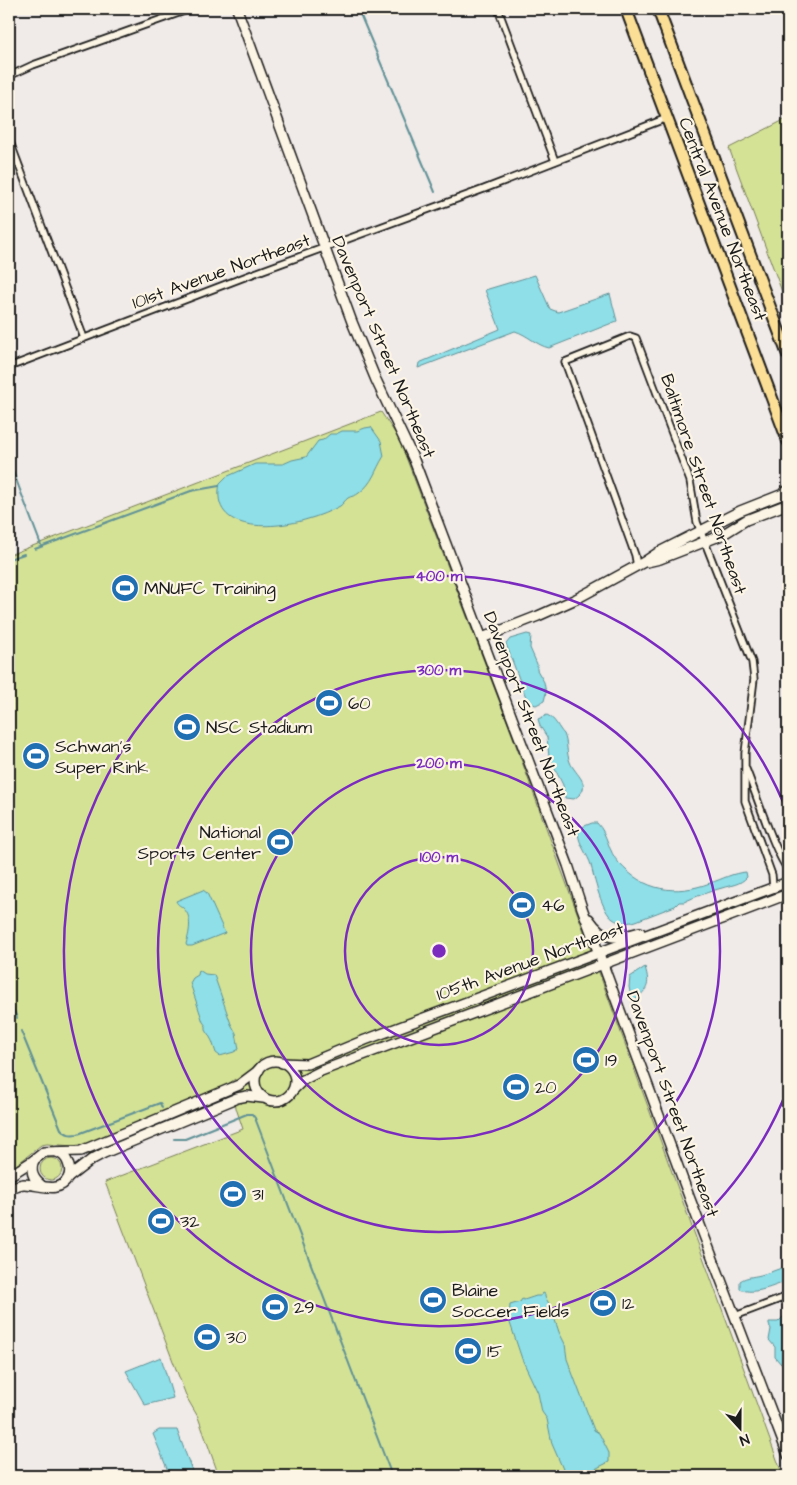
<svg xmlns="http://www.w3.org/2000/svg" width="797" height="1485" viewBox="0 0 797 1485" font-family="'Architects Daughter',sans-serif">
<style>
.green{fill:#d4e295;stroke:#787f58}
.water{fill:#8edfe8;stroke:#609196}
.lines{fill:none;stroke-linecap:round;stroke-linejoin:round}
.stream{stroke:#609196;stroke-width:2}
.street-casing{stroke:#1c1c1c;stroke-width:9}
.secondary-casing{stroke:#1c1c1c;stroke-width:12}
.highway-casing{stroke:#1c1c1c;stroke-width:14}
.street{stroke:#fcf5e5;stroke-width:5.5}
.secondary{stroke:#fcf5e5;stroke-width:9}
.highway{stroke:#fbdf96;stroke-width:10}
.ring{fill:none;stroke:#7b2cbf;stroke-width:2.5}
.labels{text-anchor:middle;stroke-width:4.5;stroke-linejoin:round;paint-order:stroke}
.street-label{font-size:18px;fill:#1c1c1c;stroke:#fcf5e5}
.poi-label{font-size:18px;fill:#1c1c1c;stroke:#fcf5e5;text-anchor:start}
.centre{fill:#7b2cbf;stroke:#fcf5e5;stroke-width:2.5}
.ring-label{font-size:15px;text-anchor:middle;font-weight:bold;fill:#7b2cbf;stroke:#fcf5e5;stroke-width:4.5;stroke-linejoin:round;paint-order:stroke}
</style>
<rect width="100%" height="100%" fill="#f0eae8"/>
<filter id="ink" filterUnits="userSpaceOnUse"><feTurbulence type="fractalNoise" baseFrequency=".02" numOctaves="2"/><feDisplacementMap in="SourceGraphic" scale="10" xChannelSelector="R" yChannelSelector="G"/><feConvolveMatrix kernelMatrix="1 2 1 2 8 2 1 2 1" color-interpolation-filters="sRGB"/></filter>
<g filter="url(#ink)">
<g class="green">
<polygon points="788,118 788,308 729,148"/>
<polygon points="381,412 399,439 510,729 783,1476 219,1476 198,1417 187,1398 105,1182 243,1129 236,1108 235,1095 146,1130 88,1156 87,1154 128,1134 235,1092 235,1079 209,1098 113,1136 85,1144 73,1146 47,1144 41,1145 9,1171 9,555"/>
<circle cx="51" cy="1169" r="11"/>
</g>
<g class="water">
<path d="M535,275l15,34 8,3 52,-18 7,27 -68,27c-13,-3 -21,-13 -34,-17l-97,37 1,-5 81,-34 -15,-39z"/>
<path d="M371,427l10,14 3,15c-9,14 -11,27 -25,37 -3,3 -8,3 -11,5 -3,2 -5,6 -8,8 -9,5 -21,10 -32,13 -32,10 -99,16 -88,-36l6,-6 29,-13h28l9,-4 14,-3 12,-16 5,-1 7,-6h6l6,-3h15l8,-3z"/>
<polygon points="527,634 531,635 530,648 537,664 537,670 544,682 546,693 544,701 536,705 529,703 527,700 506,644 510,639"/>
<path d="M547,715c9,4 11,13 17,19 4,9 2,19 6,28 5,13 25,23 4,37l-9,-1 -2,-13 -14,-28 -2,-20 -7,-11 -2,-7z"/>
<path d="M592,823h5c11,11 11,29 22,40 25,28 56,33 91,20 13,-4 22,-10 36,-11l1,5c-7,8 -16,8 -25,11 -11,3 -28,9 -38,14h-5l-4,4 -39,15c-7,2 -17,3 -23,-2 -11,-7 -19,-41 -22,-54 -3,-10 -12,-20 -13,-32l4,-6z"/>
<path d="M203,890l4,3 18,40 -33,13h-5l-1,-2c3,-10 7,-26 -2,-35 -3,-4 -6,-3 -8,-8z"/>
<path d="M645,967c6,20 2,23 -13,35l-3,-15 1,-10z"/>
<polygon points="199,970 205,974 214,975 231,1024 236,1033 239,1049 234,1052 220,1056 216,1053 212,1041 206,1030 206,1026 203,1022 190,983 193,978 198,975"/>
<path d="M788,1266v15c-13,4 -34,15 -48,8v-8c7,-5 16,-4 24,-7 8,-2 16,-6 24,-8z"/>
<polygon points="543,1293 545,1294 545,1297 550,1305 559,1332 565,1344 567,1359 589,1417 594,1430 599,1433 609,1453 609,1462 589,1472 584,1476 566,1476 552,1444 547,1419 542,1412 538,1393 522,1359 509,1320 510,1305 520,1302 522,1299 524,1300 536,1296 541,1296"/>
<polygon points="784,1316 788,1319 788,1358 783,1360 781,1364 775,1357 775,1347 769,1340 771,1329 769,1325 769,1322 778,1322"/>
<polygon points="161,1357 173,1398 145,1405 126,1371"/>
<polygon points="159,1430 177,1430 194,1476 170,1476 153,1434"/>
</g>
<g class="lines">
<g class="stream">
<polyline points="358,9 435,192"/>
<polyline points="9,461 41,545"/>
<polyline points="35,549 191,491 219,486"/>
<polyline points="9,559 24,554"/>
<polyline points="9,998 17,1018"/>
<path d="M21,1031l40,98c6,6 9,6 17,5l82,-31 2,5"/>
<polyline points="174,1139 185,1139 247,1114 252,1114 255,1118 392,1476"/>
</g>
<g class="street-casing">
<g id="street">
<polyline points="498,9 555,161"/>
<polyline points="9,76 33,65 190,9"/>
<polyline points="9,139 84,338"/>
<polyline points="9,367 255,273 484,189 667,118"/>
<polyline points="637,566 635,555 565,362 630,336 636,338 690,481 697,522 752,662 754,679 745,753 745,801 772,875 773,888"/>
<path d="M746,769c8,19 31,90 42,100"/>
<polyline points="735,1316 788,1296"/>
</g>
</g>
<g class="secondary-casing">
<g id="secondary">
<polyline points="237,9 352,322 376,380 414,460 568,865 582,908 690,1199 788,1455"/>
<polyline points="647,562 660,559 722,535 746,520 788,504"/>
<polyline points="482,638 538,616 576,599 644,562 659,552 740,511 783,494 788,490"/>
<path d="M589,919c16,23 27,20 51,13"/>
<circle cx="275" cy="1081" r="20"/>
<polyline points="282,1063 307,1064 365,1040 788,882"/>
<polyline points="294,1089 303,1080 321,1071 788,894"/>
<path d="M34,1160c-4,10 -2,18 7,25"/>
<polyline points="9,1176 34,1160 44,1152 81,1151 239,1085 259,1070"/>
<polyline points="69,1177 91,1160 104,1153 237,1098 247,1096 263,1098"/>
<path d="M9,1189c5,-2 10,-5 15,-5 15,0 35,11 44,-6 2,-4 2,-10 0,-15 -2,-6 -6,-9 -11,-11"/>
</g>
</g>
<g class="highway-casing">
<g id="highway">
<polyline points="626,9 788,441"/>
<polyline points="658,9 788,355"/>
</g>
</g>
<use href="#street" class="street"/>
<use href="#secondary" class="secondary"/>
<use href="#highway" class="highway"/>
</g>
</g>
<g class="ring">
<circle cx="439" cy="951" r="94"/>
<circle cx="439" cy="951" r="188"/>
<circle cx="439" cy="951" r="281"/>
<path d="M788 1088A375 375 0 1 1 788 814"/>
</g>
<defs>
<g id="stadium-disc" transform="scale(1.4375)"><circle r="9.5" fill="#1f6fb2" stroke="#fcf5e5"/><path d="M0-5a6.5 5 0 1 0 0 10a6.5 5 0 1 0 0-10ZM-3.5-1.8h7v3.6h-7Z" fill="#fff"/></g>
</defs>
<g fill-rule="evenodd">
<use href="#stadium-disc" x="125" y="588"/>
<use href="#stadium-disc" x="329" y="703"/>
<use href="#stadium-disc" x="187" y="727"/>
<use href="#stadium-disc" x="36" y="756"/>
<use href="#stadium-disc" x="280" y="842"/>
<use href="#stadium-disc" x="522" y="905"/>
<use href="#stadium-disc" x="586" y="1060"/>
<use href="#stadium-disc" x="516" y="1087"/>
<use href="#stadium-disc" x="233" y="1194"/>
<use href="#stadium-disc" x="161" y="1221"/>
<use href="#stadium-disc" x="433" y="1300"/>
<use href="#stadium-disc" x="603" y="1303"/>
<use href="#stadium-disc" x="275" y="1307"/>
<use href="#stadium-disc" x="207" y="1337"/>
<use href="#stadium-disc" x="468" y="1351"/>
</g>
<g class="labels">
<g class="street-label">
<text transform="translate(723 219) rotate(69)" y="6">Central Avenue Northeast</text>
<text transform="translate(221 271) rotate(-20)" y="6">101st Avenue Northeast</text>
<text transform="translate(384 347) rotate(67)" y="6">Davenport Street Northeast</text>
<text transform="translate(704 484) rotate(71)" y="6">Baltimore Street Northeast</text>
<text transform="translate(532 724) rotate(69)" y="6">Davenport Street Northeast</text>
<text transform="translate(530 961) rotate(-20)" y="6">105th Avenue Northeast</text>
<text transform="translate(673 1104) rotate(70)" y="6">Davenport Street Northeast</text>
</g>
<g class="poi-label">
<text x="144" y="594">MNUFC Training</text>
<text x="348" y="709">60</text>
<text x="206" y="733">NSC Stadium</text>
<text x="55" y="752">Schwan's<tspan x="55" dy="21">Super Rink</tspan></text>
<text x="261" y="838" text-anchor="end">National<tspan x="261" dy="21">Sports Center</tspan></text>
<text x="541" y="911">46</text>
<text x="605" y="1066">19</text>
<text x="535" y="1093">20</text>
<text x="252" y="1200">31</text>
<text x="180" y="1227">32</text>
<text x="452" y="1296">Blaine<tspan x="452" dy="21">Soccer Fields</tspan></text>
<text x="622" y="1309">12</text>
<text x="294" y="1313">29</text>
<text x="226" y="1343">30</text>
<text x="487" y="1357">15</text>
</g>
</g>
<circle cx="439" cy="951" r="8" class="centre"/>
<g class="ring-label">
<text x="439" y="581">400 m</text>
<text x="439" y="675">300 m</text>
<text x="439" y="768">200 m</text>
<text x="439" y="862">100 m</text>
</g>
<rect width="797" height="1485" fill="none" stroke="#fcf5e5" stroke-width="30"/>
<rect x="15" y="15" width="767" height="1455" fill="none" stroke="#1c1c1c" stroke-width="2" filter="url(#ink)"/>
<g transform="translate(740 1428) rotate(159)" stroke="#fcf5e5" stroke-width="4" paint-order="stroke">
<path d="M0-4L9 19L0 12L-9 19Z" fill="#1c1c1c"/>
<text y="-8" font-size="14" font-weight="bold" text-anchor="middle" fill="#1c1c1c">N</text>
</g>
</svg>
